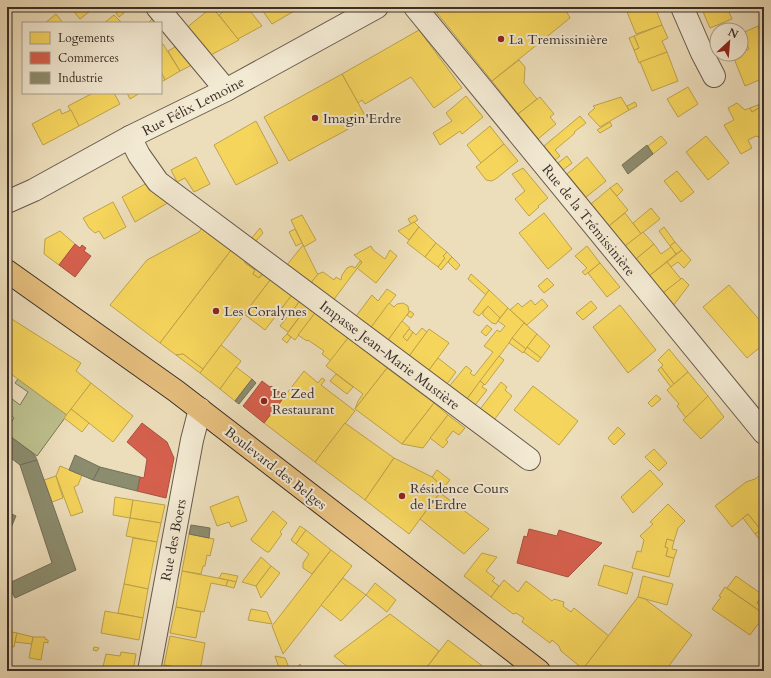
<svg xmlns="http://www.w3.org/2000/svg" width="771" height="678" viewBox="0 0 771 678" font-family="Cardo,serif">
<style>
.green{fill:#bcc08d;stroke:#7b775a}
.homes{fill:#f6d55c;stroke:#bea34c}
.shops{fill:#d6604d;stroke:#a75142}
.industry{fill:#8c8c6e;stroke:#737059}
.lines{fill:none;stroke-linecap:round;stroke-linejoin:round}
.minor-casing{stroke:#675a4d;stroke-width:24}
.major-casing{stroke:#3a2e28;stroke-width:24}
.minor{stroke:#f3ead3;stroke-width:22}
.major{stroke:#e6bf7e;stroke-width:22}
.poi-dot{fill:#8f2418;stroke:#f3ead3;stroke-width:1.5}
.labels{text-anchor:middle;stroke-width:4;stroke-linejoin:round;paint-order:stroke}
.poi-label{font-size:14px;fill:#3a2e28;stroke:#f3ead3;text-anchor:start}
.street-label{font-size:14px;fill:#3a2e28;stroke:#f3ead3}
</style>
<rect width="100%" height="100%" fill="#eddebb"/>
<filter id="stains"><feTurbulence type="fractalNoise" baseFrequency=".005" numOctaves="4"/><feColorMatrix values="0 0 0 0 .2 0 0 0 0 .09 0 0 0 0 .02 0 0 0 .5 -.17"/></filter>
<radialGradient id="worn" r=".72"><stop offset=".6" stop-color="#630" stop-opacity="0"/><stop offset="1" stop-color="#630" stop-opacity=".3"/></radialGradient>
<polygon class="green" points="18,379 67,415 37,456 7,434 7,429 14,418 7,412 7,395 20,405 28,392 15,383"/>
<g class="homes">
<polygon points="70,7 95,7 80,19"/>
<polygon points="143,7 153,7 161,23 148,23 152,19"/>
<polygon points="212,7 239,40 207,57 185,29"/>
<polygon points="229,7 232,11 237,7 247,7 262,26 238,39 219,15"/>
<polygon points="260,7 301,7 272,24"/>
<polygon points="438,7 564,7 570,18 492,81 437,13"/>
<polygon points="625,7 655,7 662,25 636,34"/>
<polygon points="701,7 727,7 732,19 710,28"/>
<polygon points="121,9 124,13 119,17 116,13"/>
<polygon points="56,14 63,23 45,23"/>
<polygon points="114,15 122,23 104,23"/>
<polygon points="662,25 668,38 662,41 667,52 639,63 634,50 639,48 634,36"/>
<polygon points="758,26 764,42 764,78 745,86 733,56 741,54 741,52 749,49 742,33"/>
<polygon points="419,30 462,88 434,108 411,77 365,104 362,100 358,103 342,74"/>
<polygon points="634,36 639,48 634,50 629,38"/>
<polygon points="182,43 198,62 180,71 168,51"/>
<polygon points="163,44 180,71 165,80 161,72 161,45"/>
<polygon points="667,52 678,81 652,91 640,62"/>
<polygon points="519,60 525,67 524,83 537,99 518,114 492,81"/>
<polygon points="161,72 165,80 161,82"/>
<polygon points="342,74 367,119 289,161 264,117"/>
<polygon points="688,87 698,104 678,117 667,99"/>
<polygon points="93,93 114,93 120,104 79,126 68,106"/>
<polygon points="127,93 140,93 130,99"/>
<polygon points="466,96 483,117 462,134 460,131 440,145 433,133 452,121 446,113"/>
<polygon points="540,97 554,114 550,117 556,124 538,139 518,114"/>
<polygon points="621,97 629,110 600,127 588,114 595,108 593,106"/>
<polygon points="635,102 637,106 629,110 627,106"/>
<polygon points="764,102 764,115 758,105"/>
<polygon points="737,103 745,110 750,108 752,112 760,107 764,115 764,145 761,138 756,136 748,140 752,148 741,154 724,125 734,120 728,108"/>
<polygon points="758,105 760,107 752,112 750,108"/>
<polygon points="60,109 62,114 71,110 79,126 43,145 32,124"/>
<polygon points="580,116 586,123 574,132 575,133 555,150 560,156 555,160 544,146"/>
<polygon points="256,121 278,163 236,185 214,145"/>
<polygon points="610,122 612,126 600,133 597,130"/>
<polygon points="490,126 504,144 481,163 467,145"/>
<polygon points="661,136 667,143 653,154 648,146"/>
<polygon points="706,136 729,163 708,180 686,152"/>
<polygon points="504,144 518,161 497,178 492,181 486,180 476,167"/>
<polygon points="567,156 572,163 563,170 558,163"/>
<polygon points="196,157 210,184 194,192 185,178 177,182 171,170"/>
<polygon points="587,157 606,181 586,197 567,174"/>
<polygon points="523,168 548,198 538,206 539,207 529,216 515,199 525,191 512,174"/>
<polygon points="677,171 694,192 681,202 664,181"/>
<polygon points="147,183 171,201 135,222 122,197"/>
<polygon points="617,183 623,190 617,196 610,188"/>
<polygon points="610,188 628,210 609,226 591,204"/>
<polygon points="113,202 126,227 104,239 99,231 95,233 89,228 83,218"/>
<polygon points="651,208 660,219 641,234 633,223"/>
<polygon points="544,213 572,249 548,269 519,233"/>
<polygon points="625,213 641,234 625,246 609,226"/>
<polygon points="302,215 316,240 304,247 291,220"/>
<polygon points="415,215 418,220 411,224 408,219"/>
<polygon points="414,222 419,227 409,240 398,231"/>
<polygon points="204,226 232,249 160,343 110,305 147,260 199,232"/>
<polygon points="419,227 436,243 425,257 407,243"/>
<polygon points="664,227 675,242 670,246 659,231"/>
<polygon points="260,228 263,233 255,242 251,239"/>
<polygon points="295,229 302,243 296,246 289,232"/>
<polygon points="60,231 75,244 59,265 44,254 45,239"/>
<polygon points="643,232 654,244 636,259 625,246"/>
<polygon points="675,242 682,250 676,254 670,246"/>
<polygon points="436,243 447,252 443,256 445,258 438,267 425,257"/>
<polygon points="654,244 661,254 671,247 676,254 649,276 636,259"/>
<polygon points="303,245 318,275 310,284 286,266"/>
<polygon points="371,246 373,250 385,259 390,250 397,256 376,283 357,268 362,262 354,255"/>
<polygon points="587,246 600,263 585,275 582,272 587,268 575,256"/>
<polygon points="232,249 245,258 245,263 255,270 253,274 259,278 261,275 265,274 271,279 203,369 183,354 176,355 160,343"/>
<polygon points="682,250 691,260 684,268 678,262 671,267 667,262"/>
<polygon points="447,252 452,257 441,270 438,267 445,258 443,256"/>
<polygon points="452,257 460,265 456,270 448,262"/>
<polygon points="245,258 265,274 261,275 259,278 253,274 255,270 245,263"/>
<polygon points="360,261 362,262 332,302 310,284 318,274 323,272 334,280 336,277 341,280 342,275 347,268 352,266 355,268"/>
<polygon points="667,262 681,279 663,293 649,276"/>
<polygon points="600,263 620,287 607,297 588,273"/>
<polygon points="471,274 489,290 486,295 468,279"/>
<polygon points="547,278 554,285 544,293 538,286"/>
<polygon points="682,278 689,285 673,306 663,293"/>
<polygon points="271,279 292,295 265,330 244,314"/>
<polygon points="729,285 764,325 764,344 747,358 703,307"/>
<polygon points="387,289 396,295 369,330 354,319 372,295 378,301"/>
<polygon points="489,290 508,308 500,318 488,306 479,316 473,312"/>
<polygon points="292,295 300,301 289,315 281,309"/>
<polygon points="542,299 548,306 527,325 510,310 518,303 522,307 531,300 535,305"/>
<polygon points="300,301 307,307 288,332 280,326"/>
<polygon points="591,301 597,308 583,320 576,313"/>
<polygon points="389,303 394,307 397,304 403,303 408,306 409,312 386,343 369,330"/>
<polygon points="620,305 656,350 628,373 593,327"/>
<polygon points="488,306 500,318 496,324 492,323 483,315 483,312"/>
<polygon points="307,307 315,313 295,340 287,334"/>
<polygon points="508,308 524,323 464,403 447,389 466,366 472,371 470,373 474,376 493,352 484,346 497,330 500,332 505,326 498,321"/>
<polygon points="410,311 414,314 411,318 407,315"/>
<polygon points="315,313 348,338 331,361 322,354 324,351 308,340 307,341 298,335"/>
<polygon points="7,316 81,363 76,371 91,383 67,415 7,371"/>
<polygon points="402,321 410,328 403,337 407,341 413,332 416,335 422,328 427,332 407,359 386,343"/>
<polygon points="524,323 537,334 526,349 512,338"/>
<polygon points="487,325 492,329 486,336 481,332"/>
<polygon points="409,329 413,332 407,341 403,337"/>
<polygon points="429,329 449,343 426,374 407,359"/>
<polygon points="287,334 291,337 287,343 282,339"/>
<polygon points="537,334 550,346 541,358 527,347"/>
<polygon points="348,338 387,368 355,409 358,401 363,394 326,366"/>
<polygon points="512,338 526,349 523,353 509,343"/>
<polygon points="221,345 241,361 220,389 200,373"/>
<polygon points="527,347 541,358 538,362 524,352"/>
<polygon points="669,349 688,372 674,384 661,367 663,365 658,360"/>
<polygon points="183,354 203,369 200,373 176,355"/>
<polygon points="499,356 504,360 485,385 480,381"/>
<polygon points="438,358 456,372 444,388 426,374"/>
<polygon points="236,367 252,379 235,401 220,389"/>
<polygon points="661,367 674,384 671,387 658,370"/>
<polygon points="387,368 434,403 402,444 355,409"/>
<polygon points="304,371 318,383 322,378 325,380 321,385 355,411 315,462 264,423"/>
<polygon points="688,372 708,396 686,418 677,406 679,404 667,390"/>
<polygon points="336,374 353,387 347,394 330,381"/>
<polygon points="480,381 484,384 482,387 487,390 472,409 464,403"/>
<polygon points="501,382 507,387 505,390 512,396 491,424 477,413"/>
<polygon points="91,383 133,416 113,442 71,409"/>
<polygon points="533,386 578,421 559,445 514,410"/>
<polygon points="656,395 661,399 652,407 648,403"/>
<polygon points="708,396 724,417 701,439 683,420"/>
<polygon points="434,403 448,415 423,448 402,444"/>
<polygon points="71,409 89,423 82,432 64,418"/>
<polygon points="448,415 465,428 459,435 453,431 446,440 448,442 443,448 430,438"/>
<polygon points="345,423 394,458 365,500 315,462"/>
<polygon points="618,427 625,434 614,445 608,438"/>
<polygon points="654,449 667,463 659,471 645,457"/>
<polygon points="394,458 432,477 444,487 409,534 365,500"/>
<polygon points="60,466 82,475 78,485 74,487 83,512 71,516 56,476"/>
<polygon points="437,470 450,480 444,487 432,477"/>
<polygon points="650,470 663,484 633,513 621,497"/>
<polygon points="764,472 764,542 762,543 755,534 761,530 748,514 732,527 715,506 746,482 755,479"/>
<polygon points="56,476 63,498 52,502 44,480"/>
<polygon points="440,493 489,529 464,554 420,519"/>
<polygon points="238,496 247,521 231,527 229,522 217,526 210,507"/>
<polygon points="115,497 133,500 130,518 113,515"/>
<polygon points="133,500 165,505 161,523 130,518"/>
<polygon points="668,504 685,521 678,528 674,541 667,539 665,547 668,548 666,556 674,558 669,577 632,568 637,551 641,552 644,540 640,536 653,524 650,522"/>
<polygon points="273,511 287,523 280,532 282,534 269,552 267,552 252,541 251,539"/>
<polygon points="748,514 761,530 755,534 743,518"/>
<polygon points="130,518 161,523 157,542 126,536"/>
<polygon points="300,526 306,530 296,544 291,540"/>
<polygon points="306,530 331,550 312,574 303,568 303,563 309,554 296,544"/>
<polygon points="189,534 214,539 210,556 207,555 205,566 203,566 201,574 182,571"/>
<polygon points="133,538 157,542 148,589 124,584"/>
<polygon points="667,539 674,541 672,549 677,550 674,558 666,556 668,548 665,547"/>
<polygon points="331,550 352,566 283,654 272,626"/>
<polygon points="482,553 497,557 486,571 495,578 492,581 499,586 491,597 464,576"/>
<polygon points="261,557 271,566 256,586 242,582"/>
<polygon points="604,565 633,573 627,594 598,585"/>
<polygon points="271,566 280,573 261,598 256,586"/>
<polygon points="182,571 228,580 226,586 211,583 204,612 176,607"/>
<polygon points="222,573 238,576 236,582 219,578"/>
<polygon points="643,576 673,584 667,605 638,597"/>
<polygon points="736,576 763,595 757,603 764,608 764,614 727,588"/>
<polygon points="343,578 366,595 341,621 321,605"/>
<polygon points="228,580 236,582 234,588 226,586"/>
<polygon points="504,580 518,592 526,581 552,601 554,599 564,602 563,606 571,612 574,608 609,636 583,669 561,651 559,646 552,640 550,643 522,622 524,618 516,613 513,614 491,597"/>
<polygon points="375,583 396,600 387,612 366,595"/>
<polygon points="124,584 148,589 143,618 118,613"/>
<polygon points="725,587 764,614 764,618 760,624 758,624 750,635 712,609 721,597 719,596"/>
<polygon points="763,595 764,596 764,608 757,603"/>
<polygon points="638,597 645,599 692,635 665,671 586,671 583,669"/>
<polygon points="176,607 201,612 196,638 170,633"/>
<polygon points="251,609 267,612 272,624 248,620"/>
<polygon points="105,611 143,618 139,640 101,633"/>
<polygon points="390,614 439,651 424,671 353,671 334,656"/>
<polygon points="7,631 17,633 14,647 7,645"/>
<polygon points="17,633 33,637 32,644 15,642"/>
<polygon points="170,636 205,643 200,671 164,665"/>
<polygon points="33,637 45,637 45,639 48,640 48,643 44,642 41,660 29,658"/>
<polygon points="448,640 489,671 424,671"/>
<polygon points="94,647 99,648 97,651 93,650"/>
<polygon points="121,652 136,654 133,671 102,671 106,654 120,656"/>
<polygon points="275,656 285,658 290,670 280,671"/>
<polygon points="300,664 303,671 293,671"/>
<polygon points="164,665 187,670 190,670 163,671"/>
</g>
<g class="shops">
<polygon points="75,244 80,248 82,245 86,248 84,251 91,256 75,277 59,265"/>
<polygon points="262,381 270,387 271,386 285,396 264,423 243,406"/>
<polygon points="142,423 167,442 174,458 166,498 137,491 140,477 144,478 147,459 127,442"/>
<polygon points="529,529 557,536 559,530 602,543 568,577 517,563 524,536 527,537"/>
</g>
<g class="industry">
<polygon points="647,145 653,154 628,174 622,165"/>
<polygon points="252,379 256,383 239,404 235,401"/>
<polygon points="7,434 34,454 37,460 20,465 7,455"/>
<polygon points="75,455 100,467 93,480 69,470"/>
<polygon points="37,460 76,570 15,598 7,584 52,563 20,465"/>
<polygon points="100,467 140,477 137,491 93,480"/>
<polygon points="7,512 16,516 7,537"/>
<polygon points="191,525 210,528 209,538 189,534"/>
</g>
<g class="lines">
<g class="minor-casing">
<g id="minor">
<polyline points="157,7 226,90"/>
<polyline points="415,7 764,433"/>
<polyline points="682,7 702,53 714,76"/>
<polyline points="130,137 139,155 158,182 529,459"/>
<polyline points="7,202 34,190 130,137 226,90 377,7"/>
<polyline points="149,671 192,440 200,409"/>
</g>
</g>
<g class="major-casing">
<polyline id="major" points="7,271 176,391 539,671"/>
</g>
<use href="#minor" class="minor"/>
<use href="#major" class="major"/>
</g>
<g class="poi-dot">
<circle cx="501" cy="39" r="4"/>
<circle cx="315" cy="118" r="4"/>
<circle cx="216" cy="311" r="4"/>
<circle cx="264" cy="401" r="4"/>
<circle cx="402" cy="496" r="4"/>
</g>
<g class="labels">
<g class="poi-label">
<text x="509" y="44">La Tremissinière</text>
<text x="323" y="123">Imagin'Erdre</text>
<text x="224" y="316">Les Coralynes</text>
<text x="272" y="398">Le Zed<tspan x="272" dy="16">Restaurant</tspan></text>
<text x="410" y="493">Résidence Cours<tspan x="410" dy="16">de l'Erdre</tspan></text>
</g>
<g class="street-label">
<text transform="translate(193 106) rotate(-27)" y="5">Rue Félix Lemoine</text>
<text transform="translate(589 220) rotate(51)" y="5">Rue de la Trémissinière</text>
<text transform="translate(390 355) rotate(37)" y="5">Impasse Jean-Marie Mustière</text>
<text transform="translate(276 468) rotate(38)" y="5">Boulevard des Belges</text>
<text transform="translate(173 540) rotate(-79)" y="5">Rue des Boers</text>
</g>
</g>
<rect width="771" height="678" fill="none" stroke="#eddebb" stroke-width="24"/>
<rect x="8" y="8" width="755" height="662" fill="none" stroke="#3a2e28" stroke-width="2"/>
<rect x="12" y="12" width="747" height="654" fill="none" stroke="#3a2e28"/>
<rect x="22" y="22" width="140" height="72" fill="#f3ead3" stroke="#a99f8f"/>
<rect x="30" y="32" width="20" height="12" fill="#f6d55c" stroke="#a99f8f"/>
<text x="58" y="42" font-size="12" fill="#3a2e28">Logements</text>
<rect x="30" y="52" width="20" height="12" fill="#d6604d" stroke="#a99f8f"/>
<text x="58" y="62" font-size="12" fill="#3a2e28">Commerces</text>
<rect x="30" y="72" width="20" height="12" fill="#8c8c6e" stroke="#a99f8f"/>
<text x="58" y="82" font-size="12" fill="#3a2e28">Industrie</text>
<g transform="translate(729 42) rotate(26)"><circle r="19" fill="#f3ead3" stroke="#a99f8f"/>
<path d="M0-3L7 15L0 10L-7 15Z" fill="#8f2418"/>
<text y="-6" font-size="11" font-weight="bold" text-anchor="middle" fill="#3a2e28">N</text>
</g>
<rect width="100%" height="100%" filter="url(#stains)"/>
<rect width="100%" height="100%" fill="url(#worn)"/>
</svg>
